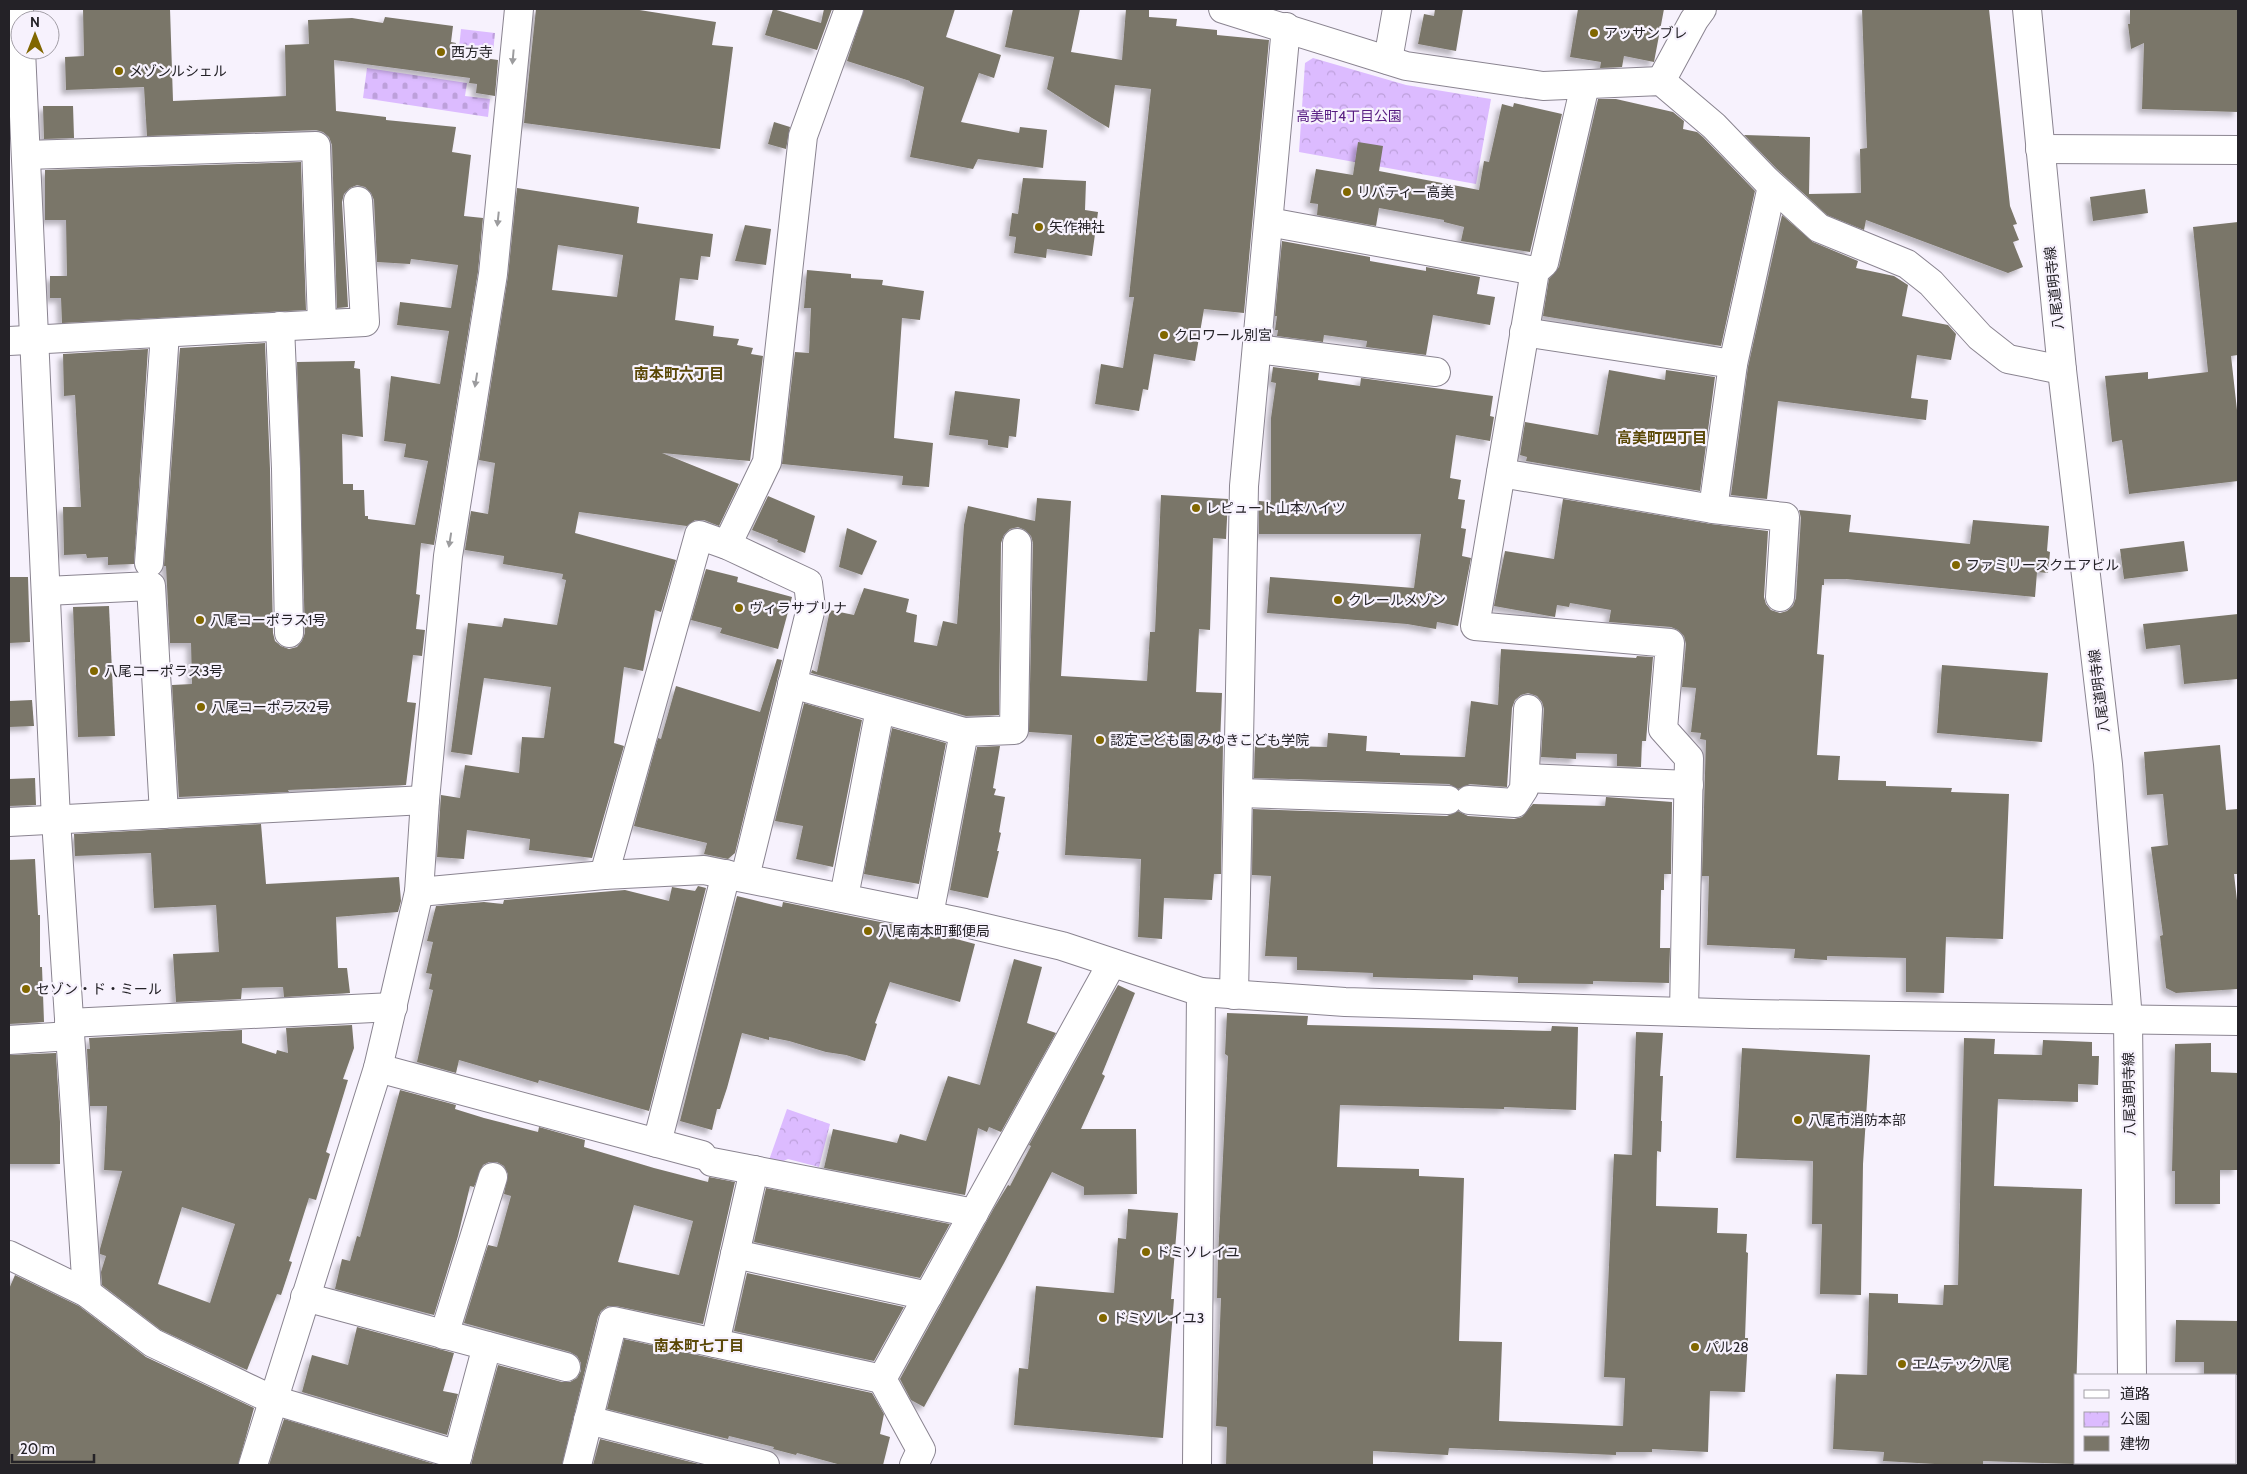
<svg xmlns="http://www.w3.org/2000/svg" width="2247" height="1474" viewBox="0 0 2247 1474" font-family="Cabin,'Noto Sans JP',sans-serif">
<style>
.cemetery{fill:url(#cemetery-stones)}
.park{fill:url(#park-crowns)}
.building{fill:#7a7669;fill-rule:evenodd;filter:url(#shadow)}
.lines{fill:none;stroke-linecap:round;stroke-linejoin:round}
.minor-casing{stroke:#8a8490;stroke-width:30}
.tertiary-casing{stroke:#8a8490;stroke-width:30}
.secondary-casing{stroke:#8a8490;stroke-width:30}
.minor{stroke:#fff;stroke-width:28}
.tertiary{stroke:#fff;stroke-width:28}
.secondary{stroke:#fff;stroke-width:28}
.oneway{fill:#9c9c9e}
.poi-dot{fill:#816700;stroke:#f7f2fd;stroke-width:2}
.labels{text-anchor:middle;stroke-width:4.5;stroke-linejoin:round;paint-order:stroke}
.poi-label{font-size:14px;fill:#242227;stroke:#f7f2fd;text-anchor:start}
.park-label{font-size:14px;fill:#561b80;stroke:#f7f2fd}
.street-label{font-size:14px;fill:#242227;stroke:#f7f2fd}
.neighbourhood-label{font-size:15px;font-weight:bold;fill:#5a4807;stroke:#f7f2fd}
</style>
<defs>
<pattern id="cemetery-stones" width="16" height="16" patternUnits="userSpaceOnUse" patternTransform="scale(1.25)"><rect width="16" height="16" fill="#dcbbff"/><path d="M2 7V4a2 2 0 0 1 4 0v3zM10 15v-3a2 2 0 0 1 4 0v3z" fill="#bda0db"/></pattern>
<pattern id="park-crowns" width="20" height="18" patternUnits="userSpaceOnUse" patternTransform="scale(1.25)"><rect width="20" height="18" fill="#dcbbff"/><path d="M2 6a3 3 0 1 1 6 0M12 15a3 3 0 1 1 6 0" fill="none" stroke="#bda0db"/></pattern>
<filter id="shadow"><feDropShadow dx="-4.5" dy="4.5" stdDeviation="2.5" flood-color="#0004"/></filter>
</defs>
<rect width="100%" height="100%" fill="#f7f2fd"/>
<g class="cemetery">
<polygon points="461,29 495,33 493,52 459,48"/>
<polygon points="367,68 467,83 465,96 490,99 488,117 363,98"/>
</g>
<g class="park">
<polygon points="1313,58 1406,85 1491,99 1476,184 1299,152 1305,63"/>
<polygon points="787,1109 830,1124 819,1167 788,1159 774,1165 768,1163"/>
</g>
<g class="building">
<polygon points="83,9 170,9 173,101 286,96 285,45 309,44 308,20 352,18 383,23 385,17 453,26 451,42 456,43 455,54 498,60 495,96 476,93 477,84 469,83 470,78 334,60 336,111 386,117 386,120 456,127 452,152 471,155 464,216 483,218 478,272 434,545 421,543 416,594 420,595 416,629 425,630 422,656 413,655 407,702 416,703 406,785 288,790 289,792 179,797 172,685 192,684 191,643 170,643 166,566 164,566 180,348 265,343 270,469 273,633 275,641 281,646 289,649 297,647 302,641 305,633 297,362 355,361 354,368 360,369 363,437 342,434 343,484 353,484 353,490 364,490 365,516 368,516 368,519 415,525 428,461 404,457 406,444 384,441 391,376 440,384 449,331 397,325 400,302 451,308 458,265 411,259 410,264 377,262 374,200 371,193 365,187 357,185 350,188 344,194 342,202 348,307 337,308 332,145 329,137 323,132 316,130 147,136 144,87 66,90 65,57 84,56"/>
<polygon points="536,9 633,9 716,22 712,45 733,47 720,149 524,123"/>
<polygon points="773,9 821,23 824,9 832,9 817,50 765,35"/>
<polygon points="864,9 955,9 946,37 1001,55 994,78 979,73 961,122 1019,133 1020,127 1047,130 1043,168 978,159 973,169 910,157 924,87 910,82 910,81 847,61"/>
<polygon points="1013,9 1080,9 1071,52 1122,60 1126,9 1149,9 1149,17 1177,19 1176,26 1217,30 1217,35 1269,40 1244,313 1204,309 1195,361 1154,354 1148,390 1143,389 1139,411 1095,404 1101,364 1123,368 1134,297 1129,297 1151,89 1115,85 1109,128 1092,118 1047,89 1054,57 1005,47"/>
<polygon points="1435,9 1463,9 1456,51 1418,44 1424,14 1434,16"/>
<polygon points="1578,9 1664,9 1654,62 1624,56 1622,67 1600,68 1601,62 1570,57"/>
<polygon points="1862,9 1989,9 2010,206 2017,224 2013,225 2019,240 2013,242 2023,267 2008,273 1866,220 1864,230 1827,215 1777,169 1744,135 1810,137 1809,194 1861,193 1860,149 1867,148"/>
<polygon points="2130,9 2238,9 2238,112 2142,109 2144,43 2131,49 2128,24 2130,24"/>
<polygon points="1598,99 1616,99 1673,112 1684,121 1683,129 1697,132 1703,137 1755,191 1721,346 1543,316 1549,279 1559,267"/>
<polygon points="1514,103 1562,114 1530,252 1461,241 1464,227 1444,222 1444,220 1379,208 1376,226 1317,215 1318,204 1310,203 1316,169 1353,175 1358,142 1383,146 1379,171 1479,190 1484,161 1489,162 1502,104 1513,107"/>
<polygon points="43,106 73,106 74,138 44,139"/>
<polygon points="774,122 790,127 786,149 768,144"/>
<polygon points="301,162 306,310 62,323 61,298 50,298 50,276 67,276 66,220 45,220 45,170"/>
<polygon points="1023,178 1086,181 1085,210 1098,212 1092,256 1047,249 1046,258 1014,253 1016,237 1009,236 1012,213 1018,214"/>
<path d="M517,188l122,19 -2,16 76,11 -3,23 -9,-1 -3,24 -18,-2 -5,42 39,6 -1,10 26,3 -2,6 16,3 -2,6 12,2 -13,105 -88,-8 77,31 -20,42 -15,-6h-9l-8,6 -108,-14 -4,21 101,27 -15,52 -6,-2 -12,61 -19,-4 -10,76 10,3 -32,112 -63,-8 1,-11 -63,-9 -3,29 -27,-2 4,-62 19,3 5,-33 54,8 3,-36 22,1 7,-51 -67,-9 -12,77 -21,-3 17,-129 34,4 2,-9 53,7 9,-45 -4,-1 1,-5 -60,-10 1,-8 -39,-6 6,-39 17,3 7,-51 -16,-3 29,-184zM558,245l65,10 -6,42 -65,-7z"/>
<polygon points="2145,189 2148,213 2093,221 2090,197"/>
<polygon points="1782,215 1813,242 1858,261 1856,268 1894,276 1908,285 1902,316 1948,325 1956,334 1951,360 1917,355 1911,398 1928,400 1926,420 1778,401 1767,499 1731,495 1748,367"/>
<polygon points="2238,222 2238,355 2231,356 2238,419 2238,481 2129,494 2122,440 2112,442 2105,376 2148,372 2148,379 2208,372 2193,227"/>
<polygon points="745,225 771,229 766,265 735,261"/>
<polygon points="1282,241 1370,257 1370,261 1426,271 1426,267 1480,277 1477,294 1495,297 1490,325 1433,315 1426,355 1366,347 1367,341 1324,335 1323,342 1277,336 1278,330 1275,330 1277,316 1275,316"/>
<polygon points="807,270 851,274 851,278 883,280 882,285 924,291 920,320 902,318 894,438 933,443 929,487 902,485 903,476 782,464 795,352 809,353 811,308 804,308"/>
<polygon points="148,349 134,564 108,565 108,557 87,558 86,554 64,555 63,507 81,507 75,395 64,396 63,354"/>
<polygon points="1273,367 1319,373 1318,380 1360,386 1361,378 1493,396 1490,416 1494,417 1490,441 1456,435 1450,478 1461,480 1458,499 1465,500 1461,528 1466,529 1462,556 1471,558 1458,626 1437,622 1436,629 1407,624 1267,613 1270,577 1414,588 1421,534 1259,534 1259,501 1271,502 1271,418 1276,383 1271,382"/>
<polygon points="1609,370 1665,380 1666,370 1715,377 1700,491 1526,461 1527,457 1520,455 1525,422 1598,435"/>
<polygon points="955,391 1020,399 1016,437 1009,436 1008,448 988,445 988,440 949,435"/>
<polygon points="1161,495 1228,499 1226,539 1213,538 1210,630 1199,629 1196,692 1222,693 1220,744 1223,744 1221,874 1214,874 1212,900 1164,898 1162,939 1138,937 1141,859 1065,855 1072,735 1029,732 1033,543 1031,536 1025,530 1018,527 1010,529 1004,535 1001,543 999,715 966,716 811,673 812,670 817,672 830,610 854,615 864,588 909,599 906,612 917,615 914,642 937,646 943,621 957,624 964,525 968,506 1035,521 1037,498 1071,501 1061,676 1147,681 1150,632 1155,632"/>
<polygon points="768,496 815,516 805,553 777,542 778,540 752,530"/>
<polygon points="1563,499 1711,524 1768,531 1764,597 1766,604 1771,610 1780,613 1787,611 1793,606 1796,598 1801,518 1799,510 1851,515 1849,532 1970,544 1973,520 2049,526 2047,551 2050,552 2048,573 2037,572 2035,597 1846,579 1824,579 1824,585 1822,585 1817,654 1824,655 1817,755 1840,756 1838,780 1886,781 1886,786 1952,788 1951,792 2009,794 2003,939 1946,937 1944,993 1906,992 1906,958 1827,956 1827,960 1794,958 1795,949 1707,945 1709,876 1702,876 1706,740 1700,739 1701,733 1691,732 1696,688 1682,687 1686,644 1684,636 1678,630 1671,627 1609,622 1611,610 1570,603 1569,607 1557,605 1555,617 1494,606 1505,551 1554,559"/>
<polygon points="847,528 877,541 862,575 839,567"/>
<polygon points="2184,541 2188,571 2124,579 2120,549"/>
<polygon points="706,569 738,577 737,582 792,597 778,649 720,633 722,628 691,620"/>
<polygon points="9,577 28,577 30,642 9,643"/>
<polygon points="109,606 115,736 78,737 73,607"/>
<polygon points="2238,614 2238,679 2184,684 2180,645 2146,649 2143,624"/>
<polygon points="1501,649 1636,658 1637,656 1653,657 1646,741 1642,741 1641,767 1617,766 1617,754 1576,753 1576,759 1541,757 1544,709 1542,702 1537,696 1528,693 1521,695 1515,700 1512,708 1507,787 1470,784 1458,789 1449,784 1254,778 1255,745 1327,747 1328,733 1367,736 1366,751 1400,753 1400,755 1465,757 1471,701 1498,705"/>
<polygon points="777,659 782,660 735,853 728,859 704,854 707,843 634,826 658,738 661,739 676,686 760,712"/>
<polygon points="1942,665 2048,673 2042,742 1937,733"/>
<polygon points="32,700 34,726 9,727 9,701"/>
<polygon points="804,703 862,720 833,867 796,859 803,826 775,821"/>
<polygon points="892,728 946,743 919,884 864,874"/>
<polygon points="2220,745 2226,810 2238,809 2238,874 2234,874 2238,909 2238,989 2176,993 2166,988 2160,936 2163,935 2151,847 2168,845 2163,794 2147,795 2144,752"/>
<polygon points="1000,746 993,788 996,789 994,795 1005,797 999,832 1001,833 997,851 999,851 988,898 950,890 977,747"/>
<polygon points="35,778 36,805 9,806 9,779"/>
<polygon points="1606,797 1672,802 1671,874 1664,874 1664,890 1661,890 1660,948 1670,948 1669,983 1593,981 1593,984 1518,983 1518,977 1473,975 1473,980 1373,977 1373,973 1297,970 1297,957 1265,956 1271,876 1252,875 1253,809 1447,816 1458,811 1468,816 1514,819 1522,817 1533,804 1605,806"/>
<polygon points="261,824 266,884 399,877 401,901 398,912 336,917 338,968 347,968 350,993 284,997 283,987 242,988 241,999 176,1002 173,954 219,952 216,905 154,908 151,853 75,856 74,834"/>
<polygon points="35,859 38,915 40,915 40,967 42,967 44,1022 9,1024 9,860"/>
<polygon points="698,886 706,888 649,1111 539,1080 538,1083 459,1060 456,1073 417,1062 433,990 429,989 432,974 426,973 433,942 427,941 436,906 484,902 503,904 504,900 625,890 669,901 672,887 695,891"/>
<polygon points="737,896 782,907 783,902 934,933 975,944 960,1002 890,982 875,1023 877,1024 865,1061 846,1055 826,1052 789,1041 769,1037 769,1040 742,1033 727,1088 720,1109 717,1109 712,1130 680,1121"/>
<polygon points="1014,959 1042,967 1027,1023 1056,1033 1001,1132 989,1127 987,1132 978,1128 965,1195 824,1168 833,1129 897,1143 900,1134 926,1141 948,1076 980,1085"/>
<polygon points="1118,985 1135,993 1102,1074 1105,1076 1081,1129 1136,1129 1137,1194 1084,1195 1084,1187 1052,1172 1004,1263 924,1407 911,1400 900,1379 994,1208 1008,1185 1010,1186 1031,1146 1029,1145"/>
<polygon points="1227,1013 1308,1016 1307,1025 1551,1031 1552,1026 1578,1027 1576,1110 1504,1107 1504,1109 1340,1105 1337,1167 1419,1169 1419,1176 1464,1178 1459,1341 1502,1342 1499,1421 1623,1426 1625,1378 1604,1377 1614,1154 1632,1155 1636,1032 1663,1033 1660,1076 1663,1076 1661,1121 1662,1121 1661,1152 1657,1151 1656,1206 1718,1208 1717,1233 1747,1234 1746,1252 1748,1253 1745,1338 1748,1338 1745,1392 1710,1391 1708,1452 1652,1449 1652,1452 1616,1452 1616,1455 1449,1448 1448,1455 1373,1451 1373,1465 1226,1465 1227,1427 1216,1426 1221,1298 1217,1298 1218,1257 1228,1056 1225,1054"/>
<path d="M352,1025l2,23 -11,31 5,1 -22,72 4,2 -14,46 -7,-2 -20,63 3,1 -11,33 -4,-1 -30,76 -86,-40 -59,-45 -1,-13 5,-16 -6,-2v-5l22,-78 -18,-1 3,-64h-17l-3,-57h3l-1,-11 153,-8v13l34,11 1,-4 11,3 -2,-25zM182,1207l53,17 -25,79 -52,-19z"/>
<polygon points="1964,1038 1995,1039 1994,1054 2042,1055 2043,1040 2092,1042 2092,1056 2099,1056 2098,1085 2078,1084 2078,1102 1998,1099 1994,1186 2082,1189 2074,1464 1983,1461 1983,1465 1952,1465 1883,1461 1884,1452 1833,1449 1836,1374 1867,1375 1869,1293 1898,1294 1898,1303 1943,1305 1944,1285 1958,1285"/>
<polygon points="2211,1043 2211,1072 2238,1073 2238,1170 2220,1170 2220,1204 2175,1204 2175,1171 2172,1171 2175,1044"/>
<polygon points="1742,1048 1870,1055 1863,1164 1861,1295 1820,1294 1822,1224 1812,1224 1813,1161 1736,1158"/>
<polygon points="56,1053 60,1122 60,1164 9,1164 9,1055"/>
<path d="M400,1090l56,15 -1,4 29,9 54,14 1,-5 46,13 -1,7 70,21 54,14 1,-5 26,5 -32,142 -87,-18h-8l-7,5 -3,6 -36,148h-91l27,-100 64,17h8l7,-4 4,-7v-8l-4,-7 -7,-4 -106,-29 24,-78 9,2 14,-51 -7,-2 4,-20 -4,-8 -7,-4h-8l-6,3 -9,22 -4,-1 -12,50 -24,79 -99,-26 7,-30 8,2 7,-25 3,1zM634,1205l59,16 -14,54 -61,-13z"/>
<polygon points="766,1188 950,1224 920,1278 754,1242"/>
<polygon points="1128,1209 1178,1213 1171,1299 1174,1299 1163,1438 1014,1425 1019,1368 1028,1369 1036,1286 1114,1293 1118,1238 1126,1239"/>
<polygon points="747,1273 904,1307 874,1361 734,1331"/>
<polygon points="15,1275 79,1306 146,1357 254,1408 238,1465 9,1465 9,1289"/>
<polygon points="2176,1320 2238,1321 2238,1375 2204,1375 2204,1362 2175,1362"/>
<polygon points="357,1327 454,1353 443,1391 458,1394 447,1435 302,1392 312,1355 348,1365"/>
<polygon points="624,1339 872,1393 884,1414 880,1434 890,1437 883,1465 841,1465 797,1453 796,1455 773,1449 774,1447 729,1436 728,1439 607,1409"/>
<polygon points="284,1419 438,1465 269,1465"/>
<polygon points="600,1439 703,1465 593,1465"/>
</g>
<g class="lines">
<g class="minor-casing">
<g id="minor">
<polyline points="19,9 20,32"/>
<polyline points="1223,9 1406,66 1543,86 1661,81 1714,126 1766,180 1819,228 1907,264 1931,283 1980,337 2008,359 2062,370"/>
<polyline points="21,50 56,820 87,1293"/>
<polyline points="1388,60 1397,9"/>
<polyline points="1661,81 1694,20 1702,9"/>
<polyline points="1585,85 1544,263 1535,271 1475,626 1670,643 1663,729 1689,758 1684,1012"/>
<polyline points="26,155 316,146 322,324"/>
<polyline points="1269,222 1535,271"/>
<polyline points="280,326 286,469 289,633"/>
<polyline points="1524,332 1733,364"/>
<polyline points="9,341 365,322 358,201"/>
<polyline points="1257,349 1436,372"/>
<polyline points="1501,473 1713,509 1785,517 1780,597"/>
<polyline points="1713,509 1733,364 1772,186"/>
<polyline points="727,545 767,462 803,136 849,9"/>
<polyline points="149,563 165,333"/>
<polyline points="46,591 151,586 164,814"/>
<polyline points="792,684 964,732 1014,730 1017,543"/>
<polyline points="1525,778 1689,785"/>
<polyline points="1239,793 1448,800"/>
<polyline points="1469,800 1515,803 1524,789 1528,709"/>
<polyline points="9,822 425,800"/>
<polyline points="604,875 699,535 727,545 808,583 811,608 745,877"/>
<polyline points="419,892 604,875 704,870 965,923 1062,946 1201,992 1197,1465"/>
<polyline points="844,897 880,709"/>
<polyline points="929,915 964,732"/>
<polyline points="1234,995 1244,486 1286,27"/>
<polyline points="69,1023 393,1007"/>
<polyline points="9,1040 70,1036"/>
<polyline points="378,1068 702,1155"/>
<polyline points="657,1143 726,874"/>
<polyline points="712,1162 974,1213"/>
<polyline points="735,1254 928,1296"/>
<polyline points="9,1255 87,1293 153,1343 273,1400 458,1455"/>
<polyline points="305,1297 566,1367"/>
<polyline points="444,1335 493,1177"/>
<polyline points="715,1343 754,1170"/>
<polyline points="588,1420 765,1465"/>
<polyline points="253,1465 378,1068 419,892 425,800 448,556 493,274 519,9"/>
<polyline points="455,1465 487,1346"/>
<polyline points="577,1465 613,1321 882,1379"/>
<polyline points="914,1465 921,1450 882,1379 1112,963"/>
</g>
</g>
<g class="tertiary-casing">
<g id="tertiary">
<polyline points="2040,149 2238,150"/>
<polyline points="1201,992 1345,1002 1752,1014 2238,1021"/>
</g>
</g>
<g class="secondary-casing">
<g id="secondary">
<polyline points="2027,9 2062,370 2108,764 2128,1020 2132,1375"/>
<polyline points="2133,1463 2133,1465"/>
</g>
</g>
<use href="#minor" class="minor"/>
<use href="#tertiary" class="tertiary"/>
<use href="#secondary" class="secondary"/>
</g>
<defs><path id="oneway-solid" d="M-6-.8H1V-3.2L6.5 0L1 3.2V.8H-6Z" transform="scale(1.25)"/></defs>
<g class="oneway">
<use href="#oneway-solid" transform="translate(513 57) rotate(95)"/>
<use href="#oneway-solid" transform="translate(498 219) rotate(96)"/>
<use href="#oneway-solid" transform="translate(476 380) rotate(99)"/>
<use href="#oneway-solid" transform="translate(450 540) rotate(99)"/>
</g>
<g class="poi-dot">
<circle cx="1594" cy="33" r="5"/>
<circle cx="441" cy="52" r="5"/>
<circle cx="119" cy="71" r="5"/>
<circle cx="1347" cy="192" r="5"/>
<circle cx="1039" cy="227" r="5"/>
<circle cx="1164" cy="335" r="5"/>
<circle cx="1196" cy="508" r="5"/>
<circle cx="1956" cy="565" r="5"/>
<circle cx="1338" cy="600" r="5"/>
<circle cx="739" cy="608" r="5"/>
<circle cx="200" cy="620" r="5"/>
<circle cx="94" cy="671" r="5"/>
<circle cx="201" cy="707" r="5"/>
<circle cx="1100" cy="740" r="5"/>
<circle cx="868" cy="931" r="5"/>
<circle cx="26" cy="989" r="5"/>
<circle cx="1798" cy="1120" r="5"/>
<circle cx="1146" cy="1252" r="5"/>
<circle cx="1103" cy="1318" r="5"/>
<circle cx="1695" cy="1347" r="5"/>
<circle cx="1902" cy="1364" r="5"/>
</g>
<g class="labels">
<g class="poi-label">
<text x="1604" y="38">アッサンブレ</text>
<text x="451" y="57">西方寺</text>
<text x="129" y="76">メゾンルシェル</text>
<text x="1357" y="197">リバティー高美</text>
<text x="1049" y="232">矢作神社</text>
<text x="1174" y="340">クロワール別宮</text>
<text x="1206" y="513">レピュート山本ハイツ</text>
<text x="1966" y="570">ファミリースクエアビル</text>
<text x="1348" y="605">クレールメゾン</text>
<text x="749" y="613">ヴィラサブリナ</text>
<text x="210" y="625">八尾コーポラス1号</text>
<text x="104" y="676">八尾コーポラス3号</text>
<text x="211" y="712">八尾コーポラス2号</text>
<text x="1110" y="745">認定こども園 みゆきこども学院</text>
<text x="878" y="936">八尾南本町郵便局</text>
<text x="36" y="994">セゾン・ド・ミール</text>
<text x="1808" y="1125">八尾市消防本部</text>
<text x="1156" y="1257">ドミソレイユ</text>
<text x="1113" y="1323">ドミソレイユ3</text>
<text x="1705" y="1352">パル28</text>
<text x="1912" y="1369">エムテック八尾</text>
</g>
<g class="park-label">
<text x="1349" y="121">高美町4丁目公園</text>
</g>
<g class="street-label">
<text transform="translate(2054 288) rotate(-96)" y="5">八尾道明寺線</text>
<text transform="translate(2099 691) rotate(-97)" y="5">八尾道明寺線</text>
<text transform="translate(2129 1094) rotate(-91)" y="5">八尾道明寺線</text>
</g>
<g class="neighbourhood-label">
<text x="679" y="379">南本町六丁目</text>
<text x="1662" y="443">高美町四丁目</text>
<text x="699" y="1351">南本町七丁目</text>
</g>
</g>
<rect width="2247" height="1474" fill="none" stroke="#242227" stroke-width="20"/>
<rect x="2074" y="1374" width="162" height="90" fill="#f7f2fd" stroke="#a39fa7"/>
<rect x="2084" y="1390" width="25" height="8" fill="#ffffff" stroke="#a39fa7"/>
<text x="2120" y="1399" font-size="15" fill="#242227">道路</text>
<rect x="2084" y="1412" width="25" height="15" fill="url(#park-crowns)" stroke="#a39fa7"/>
<text x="2120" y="1424" font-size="15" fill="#242227">公園</text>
<rect x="2084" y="1436" width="25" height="15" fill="#7a7669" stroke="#a39fa7"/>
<text x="2120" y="1449" font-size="15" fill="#242227">建物</text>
<g transform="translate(35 35)"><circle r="24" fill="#f7f2fd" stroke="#a39fa7"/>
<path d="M0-4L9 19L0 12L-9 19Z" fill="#816700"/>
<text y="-8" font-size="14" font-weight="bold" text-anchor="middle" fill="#242227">N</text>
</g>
<path d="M12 1454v8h82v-8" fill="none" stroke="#242227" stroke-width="2.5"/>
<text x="20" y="1454" font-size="15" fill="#242227" stroke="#f7f2fd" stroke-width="4" paint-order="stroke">20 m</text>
</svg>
